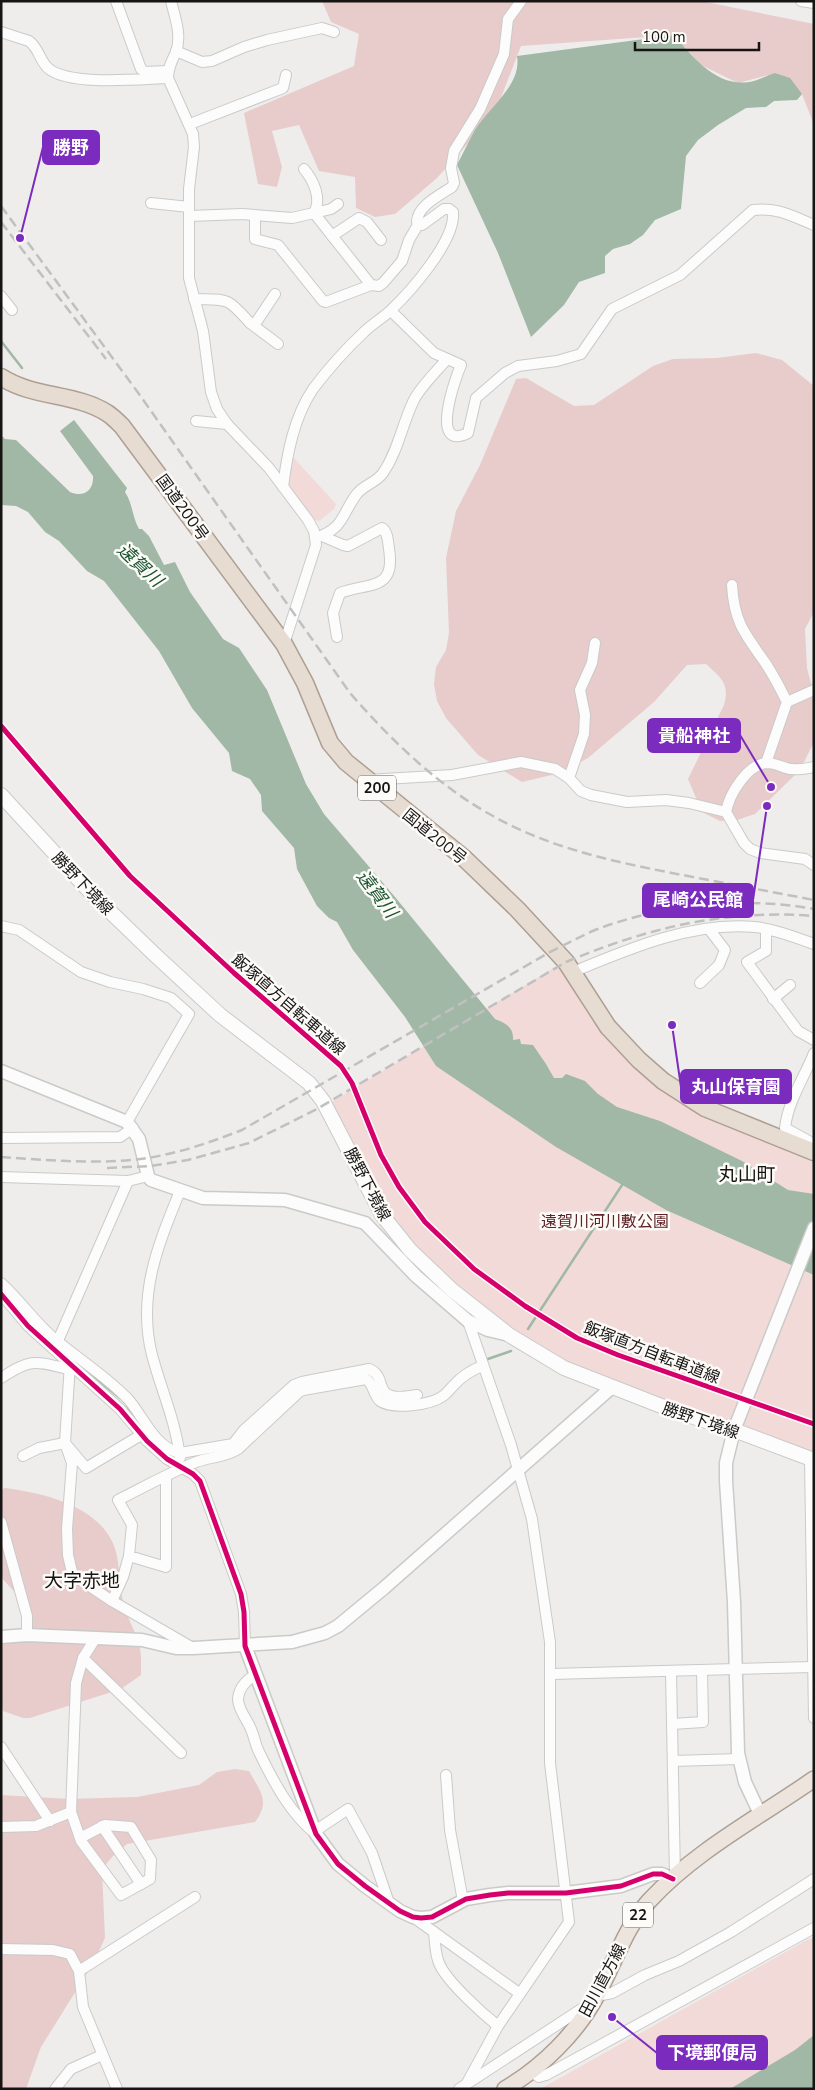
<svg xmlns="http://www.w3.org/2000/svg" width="815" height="2090" viewBox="0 0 815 2090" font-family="'Nunito Sans','Noto Sans JP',sans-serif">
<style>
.green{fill:#f2dad9}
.forest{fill:#e7cccb}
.water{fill:#a0b8a5}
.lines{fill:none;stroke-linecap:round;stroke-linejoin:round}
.stream{stroke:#a0b8a5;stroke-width:2.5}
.minor-casing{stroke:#cacac8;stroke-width:12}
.tertiary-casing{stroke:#cacac8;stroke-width:15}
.secondary-casing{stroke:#cacac8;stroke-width:16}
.primary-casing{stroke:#ae9f92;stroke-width:18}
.trunk-casing{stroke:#ae9f92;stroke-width:19}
.minor{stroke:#fcfcfc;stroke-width:10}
.tertiary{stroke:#fcfcfc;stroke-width:12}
.secondary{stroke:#fcfcfc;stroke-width:14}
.primary{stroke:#ece4dd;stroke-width:15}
.trunk{stroke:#e6dcd2;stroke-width:16}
.rail{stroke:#c1c0c0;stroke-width:2.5;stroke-dasharray:10 5;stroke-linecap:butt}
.cycleway-casing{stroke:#fdfbf8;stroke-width:8}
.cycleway{stroke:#d6006c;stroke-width:5}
.labels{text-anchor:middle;stroke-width:5;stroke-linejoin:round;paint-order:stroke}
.shield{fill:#fdfbf8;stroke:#5b5a58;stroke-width:1}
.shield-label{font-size:15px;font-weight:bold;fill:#161514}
.street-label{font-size:16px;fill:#161514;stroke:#fdfbf8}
.park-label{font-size:16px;fill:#602428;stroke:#fdfbf8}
.water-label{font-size:18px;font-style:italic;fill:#1b5530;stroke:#fdfbf8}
.quarter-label{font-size:19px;fill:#161514;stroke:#fdfbf8}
.leader{fill:none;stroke:#7b2cbf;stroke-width:2}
.callout-dot{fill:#7b2cbf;stroke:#fdfbf8;stroke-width:2}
.callout{fill:#7b2cbf;stroke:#7b2cbf;stroke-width:2}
.callout-label{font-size:18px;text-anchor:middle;font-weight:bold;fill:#fff}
</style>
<rect width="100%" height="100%" fill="#eeedeb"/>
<g class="green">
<polygon points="291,455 336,504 334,509 319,521 310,519 289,491"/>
<polygon points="560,964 635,1065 814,1158 814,1454 566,1364 525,1341 453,1286 401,1235 382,1206 330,1103"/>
<polygon points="814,1937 814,2089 540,2089 809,1939"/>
</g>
<g class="forest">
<polygon points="322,1 701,1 814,24 814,125 802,94 776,73 738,83 701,65 674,35 521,46 500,100 471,140 437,178 395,214 375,217 356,208 355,177 319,171 299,125 272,131 282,167 277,187 258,184 244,113 354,66 359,34 331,22"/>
<path d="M756,353l26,7 32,26v226l-9,17 2,39 7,27v47l-14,28 -45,44 -18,6 -17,1 -18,-9 -14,-33 36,-74c6,-22 -3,-27 -18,-41l-19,1 -33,37 -66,56 -28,15 -38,9 -44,-27 -32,-37 -9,-17 -3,-17 2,-17 10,-17 3,-17 -3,-75 10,-47 24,-46 36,-86 10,-1 48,28 20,-1 59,-39 20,-7 44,-1z"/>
<path d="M5,1488c37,5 88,16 107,53 9,18 6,41 11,60 3,14 10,26 15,39 4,12 3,23 3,35l-20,14 -91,29h-7l-20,-7 -2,-7v-59l26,-20 -8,-28 -18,-20v-87z"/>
<path d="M235,1769l14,2c11,20 22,30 6,51l-128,22 -14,12 -11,13 3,69 -11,24 -53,85 -15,42h-25v-294l68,4 68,-2 62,-12 18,-13z"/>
</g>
<g class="water">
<path d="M674,35c20,23 44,55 80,46 7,-2 14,-6 21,-8l15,5 12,16 -5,6 -23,1 -8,6 -20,1 -28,17 -20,15 -12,16 -5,53 -26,11 -12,15 -13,9 -17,5 -8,7v17l-26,9 -15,23 -33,32 -33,-84 -41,-88c6,-12 12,-24 18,-35 14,-23 47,-45 42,-74z"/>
<path d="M74,420l53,68 -2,4c8,12 7,25 14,37h3l7,7 15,29 11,-3 15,30 33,47 16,9 28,42 39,94 18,30 71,83 100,122c10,4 19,8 18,21l7,-1 1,5 12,1 13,19 8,14h8l4,-4 19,7 13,13 19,13 43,14 82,40 46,29 26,4v81l-148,-65 -110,-63 -120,-81 -31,-49 -52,-67 -16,-28 -8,-4 -12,-12 -20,-37 -3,-21 -32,-37 -1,-16 -11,-16 -18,-8 -3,-18 -37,-45 -33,-57 -55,-70 -17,-10 -28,-30 -14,-9 -17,-20 -12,-6 -15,-1v-70l4,4 11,1 54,52c14,6 24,-2 23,-16l-33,-45z"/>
<polygon points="814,2035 814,2089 730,2089 795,2050"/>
</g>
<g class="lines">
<g class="stream">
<polyline points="1,341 22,368"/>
<polyline points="528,1329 624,1182"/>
<polyline points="485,1360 511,1351"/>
<polyline points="82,1367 120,1398"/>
<polyline points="127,1406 143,1428"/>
</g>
<g class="minor-casing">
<g id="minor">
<polyline points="116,1 141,69 145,72 168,71"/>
<path d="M171,1c4,17 11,34 5,51 -4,9 -8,15 -8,26l25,56 1,13 -5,42v89l14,53 8,61 6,17 10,15 42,44 39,52 6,11 2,14 -32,99"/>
<polyline points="801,1 814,3"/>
<path d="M1,32l28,9c10,7 11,21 20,28 22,17 90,10 119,9"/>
<polyline points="176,51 202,62 212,61 244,47 267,40 322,28 334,32"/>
<polyline points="190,124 283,88 286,75"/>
<path d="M304,169c10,12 18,30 10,44"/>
<polyline points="151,203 189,207"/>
<polyline points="314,213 331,209 338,204"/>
<polyline points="189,216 242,214 292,218 314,213 371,285 326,302 323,301 278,245 255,239 255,215"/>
<polyline points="332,236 359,218 367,222 381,240"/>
<polyline points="371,285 379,286 383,283 402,261 409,240 419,223"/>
<polyline points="1,296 12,310"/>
<path d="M194,299c34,1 32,-3 56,24l4,1 3,-3 18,-27"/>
<path d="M391,311l43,42 27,12c-6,14 -32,87 7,68l8,-35 29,-25 13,-7 39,-5 24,-7 31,-45 68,-34 73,-65c24,-3 39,6 61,15"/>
<polyline points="250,323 278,344"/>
<polyline points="196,421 227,424"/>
<path d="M283,487c4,-33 11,-70 30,-98 15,-20 33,-40 51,-57 8,-8 19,-14 27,-22 20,-19 65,-70 62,-98l-4,-3h-5l-22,16 -5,-3c0,-16 23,-27 35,-35l2,-4 -3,-15 3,-17 26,-42 24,-55 4,-35 13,-18"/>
<path d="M322,536l21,9 5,1 34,-18c6,4 6,14 7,21 7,43 -21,33 -49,44l-7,20 4,24"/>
<path d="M316,538c28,-10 25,-22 40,-43 7,-10 20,-12 27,-22 15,-22 19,-48 30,-71 6,-14 24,-31 34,-43"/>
<path d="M732,585c2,36 12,48 32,76 9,13 16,27 23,41l-21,61"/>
<polyline points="787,702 814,690"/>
<path d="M814,767c-9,2 -19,4 -28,1 -6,-2 -12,-5 -19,-5 -20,1 -38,32 -41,49l18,31 6,6 10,4 45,6 9,6"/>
<polyline points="569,778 584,734 585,715 580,690 592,663 595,643"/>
<polyline points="367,780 452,775 521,762 555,769 569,778 581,791 591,795 627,802 666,800 689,803 726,812"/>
<polyline points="1,926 19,930 81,972 110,982 143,989 171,998 189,1014 127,1122"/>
<polyline points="766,930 766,951 747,962 798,1031 814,1040"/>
<path d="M573,972c55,-23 120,-51 182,-45 19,2 40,10 59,17"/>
<polyline points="700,983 719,965 725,950 709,929"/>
<polyline points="773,999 790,985"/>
<path d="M814,1053c-10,25 -26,48 -29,75l29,16"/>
<polyline points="1,1138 120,1137 133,1128"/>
<polyline points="1,1177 128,1181 148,1176"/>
<path d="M180,1191c-22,54 -43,104 -28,164 9,34 24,67 28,103"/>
<path d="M1,1283c20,18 35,41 56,58 23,19 50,36 71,58 16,18 26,48 52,54l53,-9 11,-14 50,-45 8,-3 67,-13c22,9 -2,35 48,26"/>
<polyline points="1,1294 28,1326 120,1409 147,1441 167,1459 193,1474 200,1481 241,1594 244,1612 245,1646"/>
<polyline points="56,1345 128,1181"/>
<polyline points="70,1363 65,1443 72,1463 67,1529 68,1555 72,1572 79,1579 112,1601 193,1648"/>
<path d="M1,1378c30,-20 34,-17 67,-9"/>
<polyline points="23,1456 39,1448 65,1443 86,1468 141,1435"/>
<polyline points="810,1459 814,1718"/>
<path d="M166,1476v91l-37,-11 3,-31 -14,-25c26,-13 51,-27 78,-38 14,-5 30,-5 42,-13l61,-57 4,-2 63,-11c8,5 7,16 14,22 13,9 51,4 63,-5 4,-3 7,-7 11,-11 7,-8 18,-15 28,-19"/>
<polyline points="1,1522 27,1616 27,1635"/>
<polyline points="112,1601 123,1577 129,1556"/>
<polyline points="83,1658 181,1753"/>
<polyline points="671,1672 675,1876"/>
<path d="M256,1674c-9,6 -17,13 -18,25 0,10 8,19 12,28 4,8 5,17 9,25 14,29 32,63 57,82"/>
<polyline points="551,1674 813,1667"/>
<polyline points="672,1724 703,1722 702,1671"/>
<polyline points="1,1747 50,1821"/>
<polyline points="673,1761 739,1759"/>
<polyline points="446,1775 450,1830 463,1901"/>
<polyline points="71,1812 81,1841 121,1895 150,1879 151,1860 131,1827 105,1825 80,1838"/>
<polyline points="102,1826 141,1884"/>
<polyline points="1,1827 36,1826 71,1812 76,1683 83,1658 95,1639"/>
<polyline points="315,1831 348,1809 372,1853 389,1903"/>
<polyline points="413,1917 519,1993"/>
<path d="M434,1932c1,10 1,22 5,31 7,18 44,51 59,63"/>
<polyline points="1,1949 53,1950 70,1954 79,1971 83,2007 117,2089"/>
<polyline points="79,1971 195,1897"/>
<polyline points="597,1996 612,1993 645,1975 679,1961 731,1932 814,1879"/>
<polyline points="530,2071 539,2077 546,2075 814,1928"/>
<polyline points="467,2083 498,2026 569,1922 550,1763 550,1642 532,1519 511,1445 468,1321"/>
<polyline points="55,2089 71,2069 102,2055"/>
<polyline points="459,2089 589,2004"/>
</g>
</g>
<g class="tertiary-casing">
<g id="tertiary">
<polyline points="1,1071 127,1122 139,1139 148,1176 151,1180 203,1198 285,1200 365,1223 416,1276 468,1321 488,1330 509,1335"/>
<polyline points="1,1637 27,1635 142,1640 176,1648 194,1648 292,1642 325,1633 338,1626 384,1588 611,1388"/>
<polyline points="245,1646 316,1834 338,1864 365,1886 400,1911 413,1917 421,1918 432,1917 466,1899 490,1895 508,1893 566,1893 621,1886 653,1874 662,1874 673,1879"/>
<polyline points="760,1814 745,1782 738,1753 734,1602 726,1481 726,1463 734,1430 814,1228"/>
</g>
</g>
<g class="secondary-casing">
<polyline id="secondary" points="1,795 93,895 153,953 220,1015 309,1083 323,1101 382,1215 410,1250 452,1290 509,1335 564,1368 669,1409 734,1430 814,1460"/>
</g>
<g class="primary-casing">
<path id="primary" d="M505,2089c37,-22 72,-56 92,-94 17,-31 28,-67 52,-94 46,-50 109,-83 165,-122"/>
</g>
<g class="trunk-casing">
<path id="trunk" d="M1,377c32,21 75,16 106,36 5,3 10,8 15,13l162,218 21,39 25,60 16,19 118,96 53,51 49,53 42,65 31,33 24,21 42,27 109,44"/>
</g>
<use href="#minor" class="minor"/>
<use href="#tertiary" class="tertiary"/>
<use href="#secondary" class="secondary"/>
<use href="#primary" class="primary"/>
<use href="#trunk" class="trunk"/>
<g class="rail">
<path d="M1,206l138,188 211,299c41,47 88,93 143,123 55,31 117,45 179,57 47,9 95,18 142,27"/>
<polyline points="1,222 106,359"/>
<path d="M1,1157c48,3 98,8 146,1 33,-5 64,-16 95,-28l308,-178c15,-7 29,-15 45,-22 68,-26 147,-34 219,-21"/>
<path d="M107,1168l44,-2 37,-6 61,-17 68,-34 249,-147c81,-34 159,-53 248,-46"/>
</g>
<g class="cycleway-casing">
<g id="cycleway">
<polyline points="1,726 130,876 234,973 341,1066 352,1083 381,1155 399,1187 425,1222 474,1269 525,1306 577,1338 618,1355 814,1424"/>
<polyline points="1,1294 28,1326 120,1409 147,1441 167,1459 193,1474 200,1481 241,1594 244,1612 245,1646 316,1834 338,1864 365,1886 400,1911 413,1917 421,1918 432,1917 466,1899 490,1895 508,1893 566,1893 621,1886 653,1874 662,1874 673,1879"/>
</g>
</g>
<use href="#cycleway" class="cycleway"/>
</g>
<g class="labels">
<g class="shield">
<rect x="358" y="775.5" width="38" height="25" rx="4"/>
<rect x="623" y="1902.5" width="30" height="25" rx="4"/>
</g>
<g class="shield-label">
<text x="377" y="793">200</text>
<text x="638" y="1920">22</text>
</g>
<g class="street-label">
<text transform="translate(183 507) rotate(54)" y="6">国道200号</text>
<text transform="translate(435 836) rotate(39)" y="6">国道200号</text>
<text transform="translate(83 883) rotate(46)" y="6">勝野下境線</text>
<text transform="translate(289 1004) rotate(41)" y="6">飯塚直方自転車道線</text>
<text transform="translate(368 1184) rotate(62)" y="6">勝野下境線</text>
<text transform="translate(652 1352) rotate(21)" y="6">飯塚直方自転車道線</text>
<text transform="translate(701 1420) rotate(19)" y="6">勝野下境線</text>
<text transform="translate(602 1980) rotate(-62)" y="6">田川直方線</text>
</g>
<g class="park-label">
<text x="605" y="1227">遠賀川河川敷公園</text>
</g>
<g class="water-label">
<text transform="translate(140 565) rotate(43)" y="6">遠賀川</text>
<text transform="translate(377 894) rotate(53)" y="6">遠賀川</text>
</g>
<g class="quarter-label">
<text x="747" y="1181">丸山町</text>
<text x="82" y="1587">大字赤地</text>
</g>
</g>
<path class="leader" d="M20 238L43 147M771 787L740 735M767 806L753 900M672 1025L681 1087M612 2017L657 2053"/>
<g class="callout-dot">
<circle cx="20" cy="238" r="5"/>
<circle cx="771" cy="787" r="5"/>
<circle cx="767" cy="806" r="5"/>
<circle cx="672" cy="1025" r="5"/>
<circle cx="612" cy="2017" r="5"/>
</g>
<g class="callout">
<rect x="43" y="131" width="56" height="33" rx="5"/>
<rect x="648" y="719" width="92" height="33" rx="5"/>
<rect x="643" y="884" width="110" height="33" rx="5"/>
<rect x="681" y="1070" width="110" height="33" rx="5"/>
<rect x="657" y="2036" width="110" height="33" rx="5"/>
</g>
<g class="callout-label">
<text x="71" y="154">勝野</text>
<text x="694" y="742">貴船神社</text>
<text x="698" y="906">尾崎公民館</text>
<text x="736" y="1093">丸山保育園</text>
<text x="712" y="2059">下境郵便局</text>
</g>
<rect width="815" height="2090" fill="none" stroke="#161514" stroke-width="5"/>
<path d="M635 42v8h124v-8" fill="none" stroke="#161514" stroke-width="2.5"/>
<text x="642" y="42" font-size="15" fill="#161514" stroke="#fdfbf8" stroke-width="4" paint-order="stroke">100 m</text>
</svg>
